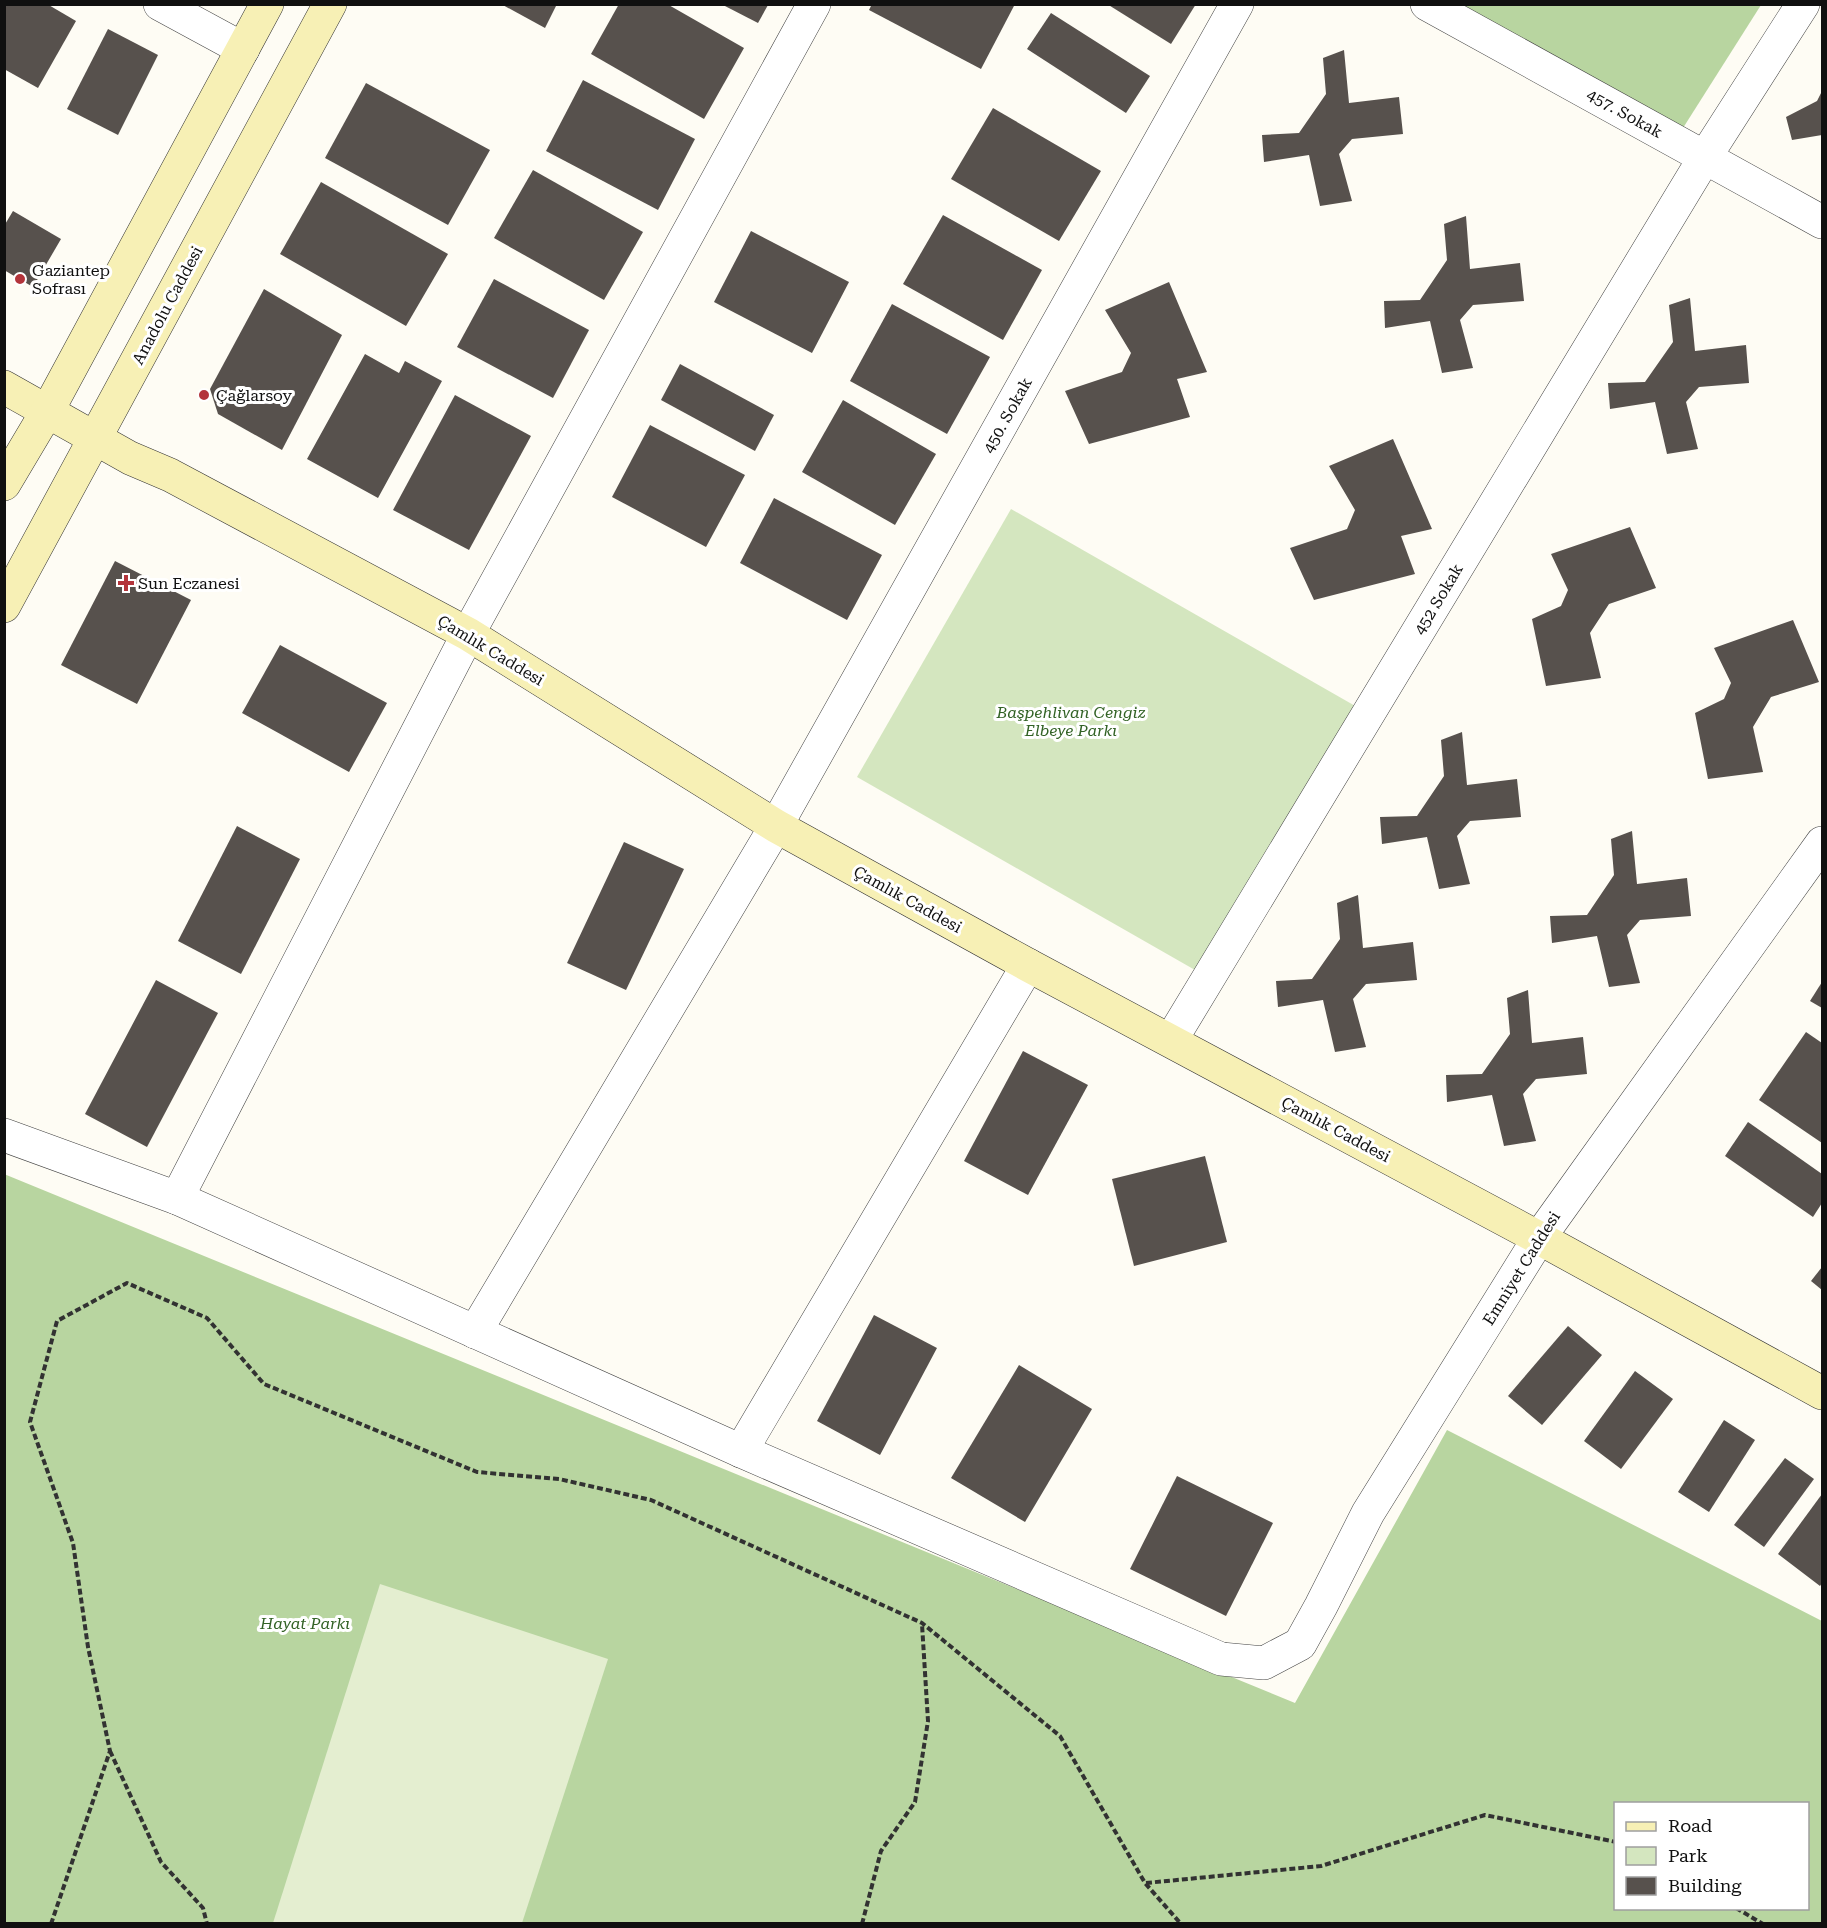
<svg xmlns="http://www.w3.org/2000/svg" width="1827" height="1928" viewBox="0 0 1827 1928" font-family="'Roboto Serif',serif">
<style>
.green{fill:#d4e6bf}
.forest{fill:#b8d5a0;fill-rule:evenodd}
.pitch{fill:#e4eed0}
.building{fill:#57514d}
.lines{fill:none;stroke-linecap:round;stroke-linejoin:round}
.street-casing{stroke:#434343;stroke-width:34}
.secondary-casing{stroke:#323232;stroke-width:34}
.path{stroke:#323232;stroke-width:4;stroke-dasharray:6 3;stroke-linecap:butt}
.street{stroke:#fff;stroke-width:33}
.secondary{stroke:#f7f0b5;stroke-width:33}
.poi-dot{fill:#b3343b;stroke:#fff;stroke-width:2}
.labels{text-anchor:middle;stroke-width:6;stroke-linejoin:round;paint-order:stroke}
.street-label{font-size:16px;fill:#101010;stroke:#fff}
.poi-label{font-size:16px;fill:#101010;stroke:#fff;text-anchor:start}
.park-label{font-size:16px;font-style:italic;fill:#326225;stroke:#fff}
</style>
<rect width="100%" height="100%" fill="#fefcf4"/>
<polygon class="green" points="1011,509 1357,707 1202,974 857,777"/>
<g class="forest">
<polygon points="1458,5 1761,5 1683,128"/>
<path d="M4,1174l1291,529 152,-273 375,191v302h-1817zM1616,1804h192v104h-192z"/>
</g>
<polygon class="pitch" points="380,1584 608,1659 522,1923 273,1923"/>
<g class="building">
<polygon points="4,4 47,4 76,21 38,88 4,69"/>
<polygon points="501,4 557,4 545,28"/>
<polygon points="619,4 667,4 744,48 704,119 591,54"/>
<polygon points="872,4 1015,4 981,69 869,10"/>
<polygon points="1107,4 1196,4 1171,44"/>
<polygon points="723,5 768,5 758,23"/>
<polygon points="1051,13 1150,76 1126,113 1027,49"/>
<polygon points="108,29 158,55 118,135 67,109"/>
<polygon points="1344,50 1349,103 1399,97 1403,134 1352,139 1339,154 1352,201 1320,206 1309,155 1264,162 1262,135 1299,133 1326,94 1323,58"/>
<polygon points="583,80 695,139 658,210 546,151"/>
<polygon points="366,83 490,150 448,225 325,158"/>
<polygon points="1822,91 1822,135 1792,140 1786,117 1817,101"/>
<polygon points="993,108 1101,171 1059,241 951,179"/>
<polygon points="533,170 643,232 604,300 494,238"/>
<polygon points="321,182 448,254 406,326 280,254"/>
<polygon points="13,211 61,239 33,287 4,270 4,226"/>
<polygon points="943,215 1042,270 1003,340 903,284"/>
<polygon points="1466,216 1470,269 1520,263 1524,301 1473,305 1460,320 1473,368 1442,373 1430,321 1385,328 1384,301 1420,300 1447,260 1444,224"/>
<polygon points="751,231 849,282 812,353 714,302"/>
<polygon points="494,279 589,330 553,398 457,347"/>
<polygon points="1169,282 1207,372 1177,379 1190,417 1089,444 1065,391 1122,372 1131,353 1105,310"/>
<polygon points="264,289 342,335 282,450 218,414 210,389"/>
<polygon points="1690,298 1695,351 1746,345 1749,383 1699,387 1686,402 1698,449 1667,454 1655,402 1610,409 1608,383 1645,382 1673,342 1669,305"/>
<polygon points="892,304 990,357 947,434 850,381"/>
<polygon points="365,354 399,373 405,361 442,381 378,498 307,459"/>
<polygon points="680,364 774,415 755,451 661,400"/>
<polygon points="455,395 531,436 469,550 393,510"/>
<polygon points="843,400 936,454 895,525 802,472"/>
<polygon points="650,425 745,475 706,547 612,497"/>
<polygon points="1393,439 1432,529 1401,536 1415,574 1314,600 1290,548 1347,529 1355,510 1329,466"/>
<polygon points="774,498 882,555 847,620 740,563"/>
<polygon points="1630,527 1656,588 1609,604 1590,633 1601,678 1546,686 1532,619 1561,606 1568,590 1551,554"/>
<polygon points="115,561 191,600 137,704 61,665"/>
<polygon points="1793,620 1819,682 1771,697 1753,727 1763,772 1708,779 1695,713 1724,699 1731,683 1714,648"/>
<polygon points="280,645 387,703 349,772 242,713"/>
<polygon points="1462,732 1467,785 1517,779 1521,817 1470,821 1457,836 1470,884 1439,889 1427,837 1382,844 1380,817 1417,816 1444,776 1441,740"/>
<polygon points="237,826 300,859 241,974 178,941"/>
<polygon points="1632,831 1637,884 1687,878 1691,916 1640,920 1627,935 1640,983 1609,987 1597,936 1552,943 1550,916 1587,915 1614,875 1611,839"/>
<polygon points="624,842 684,869 626,990 567,963"/>
<polygon points="1358,895 1363,948 1413,942 1417,980 1366,984 1353,999 1366,1047 1335,1052 1323,1000 1278,1007 1276,981 1312,979 1340,939 1337,903"/>
<polygon points="156,980 218,1013 147,1147 85,1114"/>
<polygon points="1822,982 1822,1008 1810,1001"/>
<polygon points="1528,990 1532,1043 1583,1037 1587,1074 1536,1079 1523,1094 1536,1141 1504,1146 1492,1095 1447,1102 1446,1075 1482,1074 1510,1034 1507,998"/>
<polygon points="1806,1032 1822,1043 1822,1143 1759,1100"/>
<polygon points="1023,1051 1088,1085 1028,1195 964,1161"/>
<polygon points="1748,1122 1822,1174 1822,1203 1813,1217 1725,1156"/>
<polygon points="1205,1156 1227,1242 1134,1266 1112,1179"/>
<polygon points="1822,1267 1822,1290 1811,1281"/>
<polygon points="874,1315 937,1348 880,1455 817,1421"/>
<polygon points="1568,1326 1602,1355 1542,1425 1508,1396"/>
<polygon points="1019,1365 1092,1409 1025,1522 951,1478"/>
<polygon points="1635,1371 1673,1399 1621,1469 1584,1441"/>
<polygon points="1724,1420 1755,1440 1709,1512 1678,1492"/>
<polygon points="1785,1458 1814,1479 1764,1547 1734,1525"/>
<polygon points="1177,1476 1273,1523 1226,1616 1130,1569"/>
<polygon points="1822,1494 1822,1583 1820,1586 1778,1554"/>
</g>
<g class="lines">
<g class="street-casing">
<g id="street">
<polyline points="160,4 243,49"/>
<polyline points="1427,4 1822,222"/>
<polyline points="1171,1040 1705,157 1803,4"/>
<polyline points="4,1135 177,1198 741,1451 1221,1659 1264,1663 1300,1644 1321,1606 1368,1513 1539,1238 1822,843"/>
<polyline points="177,1198 468,634 814,4"/>
<polyline points="475,1332 776,826 1237,4"/>
<polyline points="741,1451 1028,965"/>
</g>
</g>
<g class="secondary-casing">
<g id="secondary">
<polyline points="4,387 130,458 170,475 468,634 776,826 1028,965 1539,1238 1822,1393"/>
<polyline points="4,484 48,410 267,4"/>
<polyline points="4,606 330,4"/>
</g>
</g>
<g class="path">
<polyline points="110,1751 161,1862 203,1908 207,1924"/>
<polyline points="1146,1883 1321,1866 1485,1815 1616,1842"/>
<polyline points="1736,1908 1763,1924"/>
<polyline points="51,1924 110,1751 88,1647 73,1543 30,1422 57,1321 127,1283 207,1318 264,1384 477,1472 559,1479 651,1500 922,1623 1060,1736 1145,1883 1181,1924"/>
<polyline points="862,1924 881,1851 915,1802 928,1721 922,1624"/>
</g>
<use href="#street" class="street"/>
<use href="#secondary" class="secondary"/>
</g>
<g class="poi-dot">
<circle cx="20" cy="279" r="6"/>
<circle cx="204" cy="395" r="6"/>
<path d="M123 574h6v6h6v6h-6v6h-6v-6h-6v-6h6z"/>
</g>
<g class="labels">
<g class="street-label">
<text transform="translate(1625 113) rotate(29)" y="6">457. Sokak</text>
<text transform="translate(167 305) rotate(-62)" y="6">Anadolu Caddesi</text>
<text transform="translate(1007 415) rotate(-61)" y="6">450. Sokak</text>
<text transform="translate(1438 599) rotate(-59)" y="6">452 Sokak</text>
<text transform="translate(491 650) rotate(31)" y="6">Çamlık Caddesi</text>
<text transform="translate(908 899) rotate(29)" y="6">Çamlık Caddesi</text>
<text transform="translate(1336 1129) rotate(28)" y="6">Çamlık Caddesi</text>
<text transform="translate(1521 1268) rotate(-58)" y="6">Emniyet Caddesi</text>
</g>
<g class="poi-label">
<text x="32" y="276">Gaziantep<tspan x="32" dy="18">Sofrası</tspan></text>
<text x="216" y="401">Çağlarsoy</text>
<text x="138" y="589">Sun Eczanesi</text>
</g>
<g class="park-label">
<text x="1071" y="718">Başpehlivan Cengiz<tspan x="1071" dy="18">Elbeye Parkı</tspan></text>
<text x="305" y="1629">Hayat Parkı</text>
</g>
</g>
<rect width="1827" height="1928" fill="none" stroke="#101010" stroke-width="12"/>
<rect x="1614" y="1802" width="195" height="108" fill="#ffffff" stroke="#9f9f9f" stroke-width="1.5"/>
<rect x="1626" y="1822" width="30" height="9" fill="#f7f0b5" stroke="#9f9f9f" stroke-width="1.5"/>
<text x="1668" y="1832" font-size="18" fill="#101010">Road</text>
<rect x="1626" y="1847" width="30" height="18" fill="#d4e6bf" stroke="#9f9f9f" stroke-width="1.5"/>
<text x="1668" y="1862" font-size="18" fill="#101010">Park</text>
<rect x="1626" y="1877" width="30" height="18" fill="#57514d" stroke="#9f9f9f" stroke-width="1.5"/>
<text x="1668" y="1892" font-size="18" fill="#101010">Building</text>
</svg>
